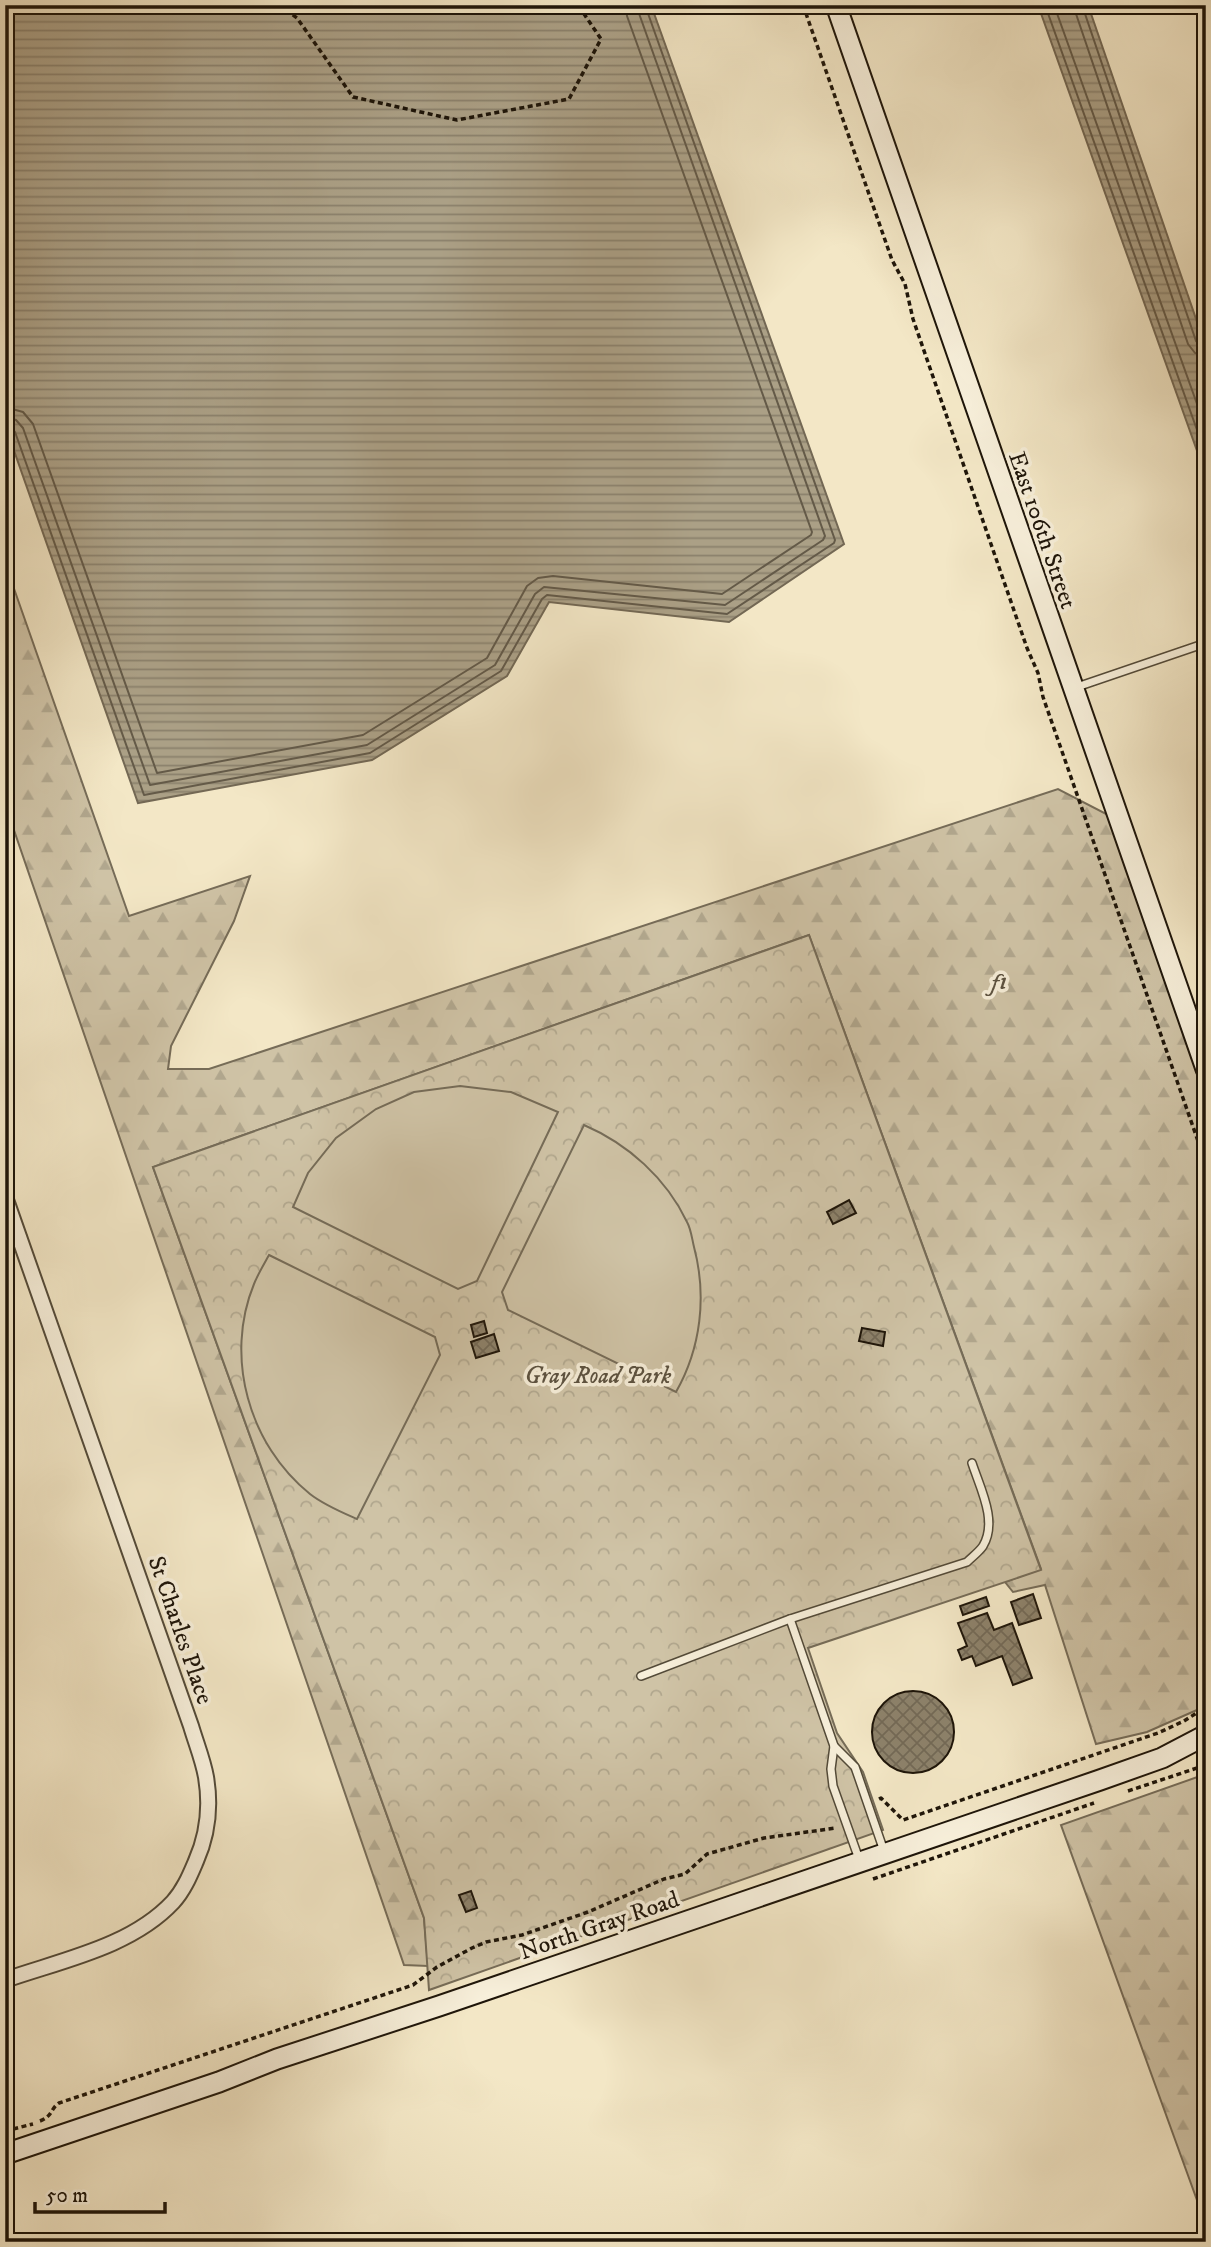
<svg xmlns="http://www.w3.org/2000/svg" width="1211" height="2247" viewBox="0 0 1211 2247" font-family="'IM FELL DW Pica',serif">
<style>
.forest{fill:url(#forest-firs);stroke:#766c58;stroke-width:2}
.park{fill:url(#park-crowns);stroke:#766c58;stroke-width:2}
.pitch{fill:#cfc3a6;stroke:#766c58;stroke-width:2}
.water{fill:url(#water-rules);stroke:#736854;stroke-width:2}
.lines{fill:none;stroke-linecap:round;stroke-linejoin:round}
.shore{stroke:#645a48;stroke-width:2}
.building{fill:url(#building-cross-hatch);stroke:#1e1509;stroke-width:2}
.lane-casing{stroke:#534a38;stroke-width:10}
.street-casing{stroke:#534a38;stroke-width:18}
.secondary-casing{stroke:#1e1509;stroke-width:23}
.path{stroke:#1e1509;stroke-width:3.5;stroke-dasharray:5 3.5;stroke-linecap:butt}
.lane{stroke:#f7efda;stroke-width:7}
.street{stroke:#f7efda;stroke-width:14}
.secondary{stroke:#f7efda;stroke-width:19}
.labels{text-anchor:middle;stroke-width:7;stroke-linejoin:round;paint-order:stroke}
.street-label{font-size:24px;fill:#1e1509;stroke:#f7efda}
.park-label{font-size:24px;font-style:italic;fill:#5c5240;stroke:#f7efda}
</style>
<defs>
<pattern id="forest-firs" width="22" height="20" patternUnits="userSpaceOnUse" patternTransform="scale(1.75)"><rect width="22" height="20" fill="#cfc3a6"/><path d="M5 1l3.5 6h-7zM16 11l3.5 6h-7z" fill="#b1a78e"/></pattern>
<pattern id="park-crowns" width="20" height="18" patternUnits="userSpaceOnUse" patternTransform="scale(1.75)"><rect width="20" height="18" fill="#cfc3a6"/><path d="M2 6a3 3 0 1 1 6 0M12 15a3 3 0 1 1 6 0" fill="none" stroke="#b1a78e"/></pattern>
<pattern id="water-rules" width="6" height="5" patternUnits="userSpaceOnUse" patternTransform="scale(1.75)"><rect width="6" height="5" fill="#aba086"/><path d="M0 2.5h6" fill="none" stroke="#8b816c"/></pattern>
<pattern id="building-cross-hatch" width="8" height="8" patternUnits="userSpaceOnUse" patternTransform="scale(1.75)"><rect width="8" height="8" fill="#8d826b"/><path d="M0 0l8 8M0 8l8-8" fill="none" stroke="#736956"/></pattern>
</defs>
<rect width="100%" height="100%" fill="#f3e7c6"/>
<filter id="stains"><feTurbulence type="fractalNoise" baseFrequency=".00286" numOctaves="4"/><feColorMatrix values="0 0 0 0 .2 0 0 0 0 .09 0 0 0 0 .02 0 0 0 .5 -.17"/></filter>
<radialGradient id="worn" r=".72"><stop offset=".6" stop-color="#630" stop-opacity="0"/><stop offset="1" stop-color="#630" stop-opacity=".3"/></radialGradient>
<g class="forest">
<polygon points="5,563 129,916 250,876 234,921 171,1046 168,1069 209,1069 1058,789 1114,818 1206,1084 1206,1706 1147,1732 1096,1744 1045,1585 1013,1592 1005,1582 1041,1569 809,935 153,1167 424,1918 428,1966 404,1965 5,804"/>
<polygon points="1206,1774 1206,2225 1061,1825"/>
</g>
<polygon class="park" points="809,935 1041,1570 808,1648 837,1733 863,1772 883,1830 429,1990 424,1918 153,1167"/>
<g class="pitch">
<polygon points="460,1086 511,1092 558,1112 477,1281 458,1289 293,1207 308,1173 336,1138 376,1109 414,1092"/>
<path d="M584,1125c44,19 82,53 103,97 4,7 5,17 7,25 13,49 7,101 -18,145l-168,-82 -6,-18z"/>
<path d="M269,1255l166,82 5,18 -83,164c-16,-7 -33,-14 -47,-25 -61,-49 -86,-137 -56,-210 4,-10 10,-20 15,-29z"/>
</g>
<g class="water">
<polygon points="5,5 651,5 844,544 729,622 549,602 507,676 372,760 138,803 5,425"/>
<polygon points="1038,5 1088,5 1206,348 1206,476"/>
</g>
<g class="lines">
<g class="shore">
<polyline points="1045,5 1206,455"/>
<polyline points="1054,5 1206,429"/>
<polyline points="1073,5 1188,344 1195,353 1206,355"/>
<polyline points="1082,5 1196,341 1200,345 1206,346"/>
<polyline points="5,407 23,412 33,424 157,773 363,735 487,658 527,586 538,578 553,576 722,594 811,535 812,532 627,16 626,5"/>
<polyline points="5,417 16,420 23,428 150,785 367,745 495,665 535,594 544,587 725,605 823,540 825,536 636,5"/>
<polyline points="5,426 11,427 15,432 144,795 370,753 501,671 542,599 547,595 727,614 834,543 835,540 645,5"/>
</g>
</g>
<g class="building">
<polygon points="849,1200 856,1213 833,1224 827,1212"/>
<polygon points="484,1321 487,1333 474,1337 471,1325"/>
<polygon points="862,1328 885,1332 883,1346 859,1341"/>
<polygon points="494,1334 499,1351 476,1358 471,1342"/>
<polygon points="1033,1594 1041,1618 1019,1625 1011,1602"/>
<polygon points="986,1597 989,1606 963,1615 960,1606"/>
<polygon points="987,1613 994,1630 1012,1623 1032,1678 1013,1685 1002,1656 976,1666 972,1656 962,1660 958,1650 967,1646 958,1623"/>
<circle cx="913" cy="1732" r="41"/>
<polygon points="471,1891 477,1908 466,1912 459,1895"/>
</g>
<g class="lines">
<g class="lane-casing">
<g id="lane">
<polyline points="1074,688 1206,643"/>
<polyline points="790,1619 834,1746 831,1769 833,1786 860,1862"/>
<path d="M641,1676l149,-57 177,-57c5,-5 12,-10 16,-16 15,-25 -3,-58 -11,-83"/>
<polyline points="834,1746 855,1767 885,1854"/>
</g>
</g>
<g class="street-casing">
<g id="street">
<path d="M5,1197l186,529c5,17 12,34 15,51 5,30 2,57 -10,84 -6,14 -12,29 -23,41 -42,45 -111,58 -168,78"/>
<polyline points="5,1243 19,1238"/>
</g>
</g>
<g class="secondary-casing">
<g id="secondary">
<polyline points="836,5 1206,1069"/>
<polyline points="5,2154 219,2082 277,2059 439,2006 1100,1780 1162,1758 1206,1735"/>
</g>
</g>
<g class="path">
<polyline points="279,5 297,18 353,97 457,120 569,99 601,39 578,5"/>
<polyline points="803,5 892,260 905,284 913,319 1027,648 1038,673 1043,697 1206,1164"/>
<polyline points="1128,1791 1206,1765"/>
<polyline points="879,1799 881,1798 903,1820 1158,1733 1184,1721 1206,1707"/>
<polyline points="873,1879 1094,1803"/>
<path d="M40,2121c13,-5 10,-12 19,-18l354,-118 24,-18 35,-19 14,-6 36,-7 66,-23 76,-33 21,-5 22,-20 57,-16 72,-10"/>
<polyline points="5,2131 33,2124"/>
</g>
<use href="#lane" class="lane"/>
<use href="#street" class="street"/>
<use href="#secondary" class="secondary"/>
</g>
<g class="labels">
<g class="street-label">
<text transform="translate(1043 530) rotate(71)" y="8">East 106th Street</text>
<text transform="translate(181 1630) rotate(71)" y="8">St Charles Place</text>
<text transform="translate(599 1925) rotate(-19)" y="8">North Gray Road</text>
</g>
<g class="park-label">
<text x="999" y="989">f1</text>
<text x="598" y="1383">Gray Road Park</text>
</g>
</g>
<rect width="1211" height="2247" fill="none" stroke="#f3e7c6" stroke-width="28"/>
<rect x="7" y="7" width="1197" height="2233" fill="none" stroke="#1e1509" stroke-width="3.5"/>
<rect x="14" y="14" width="1183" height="2219" fill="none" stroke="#1e1509" stroke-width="2"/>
<path d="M35 2202v10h130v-10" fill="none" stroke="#1e1509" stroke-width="3.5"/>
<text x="46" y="2202" font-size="21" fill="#1e1509" stroke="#f7efda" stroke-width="5" paint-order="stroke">50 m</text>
<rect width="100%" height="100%" filter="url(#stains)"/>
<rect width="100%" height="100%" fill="url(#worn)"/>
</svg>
